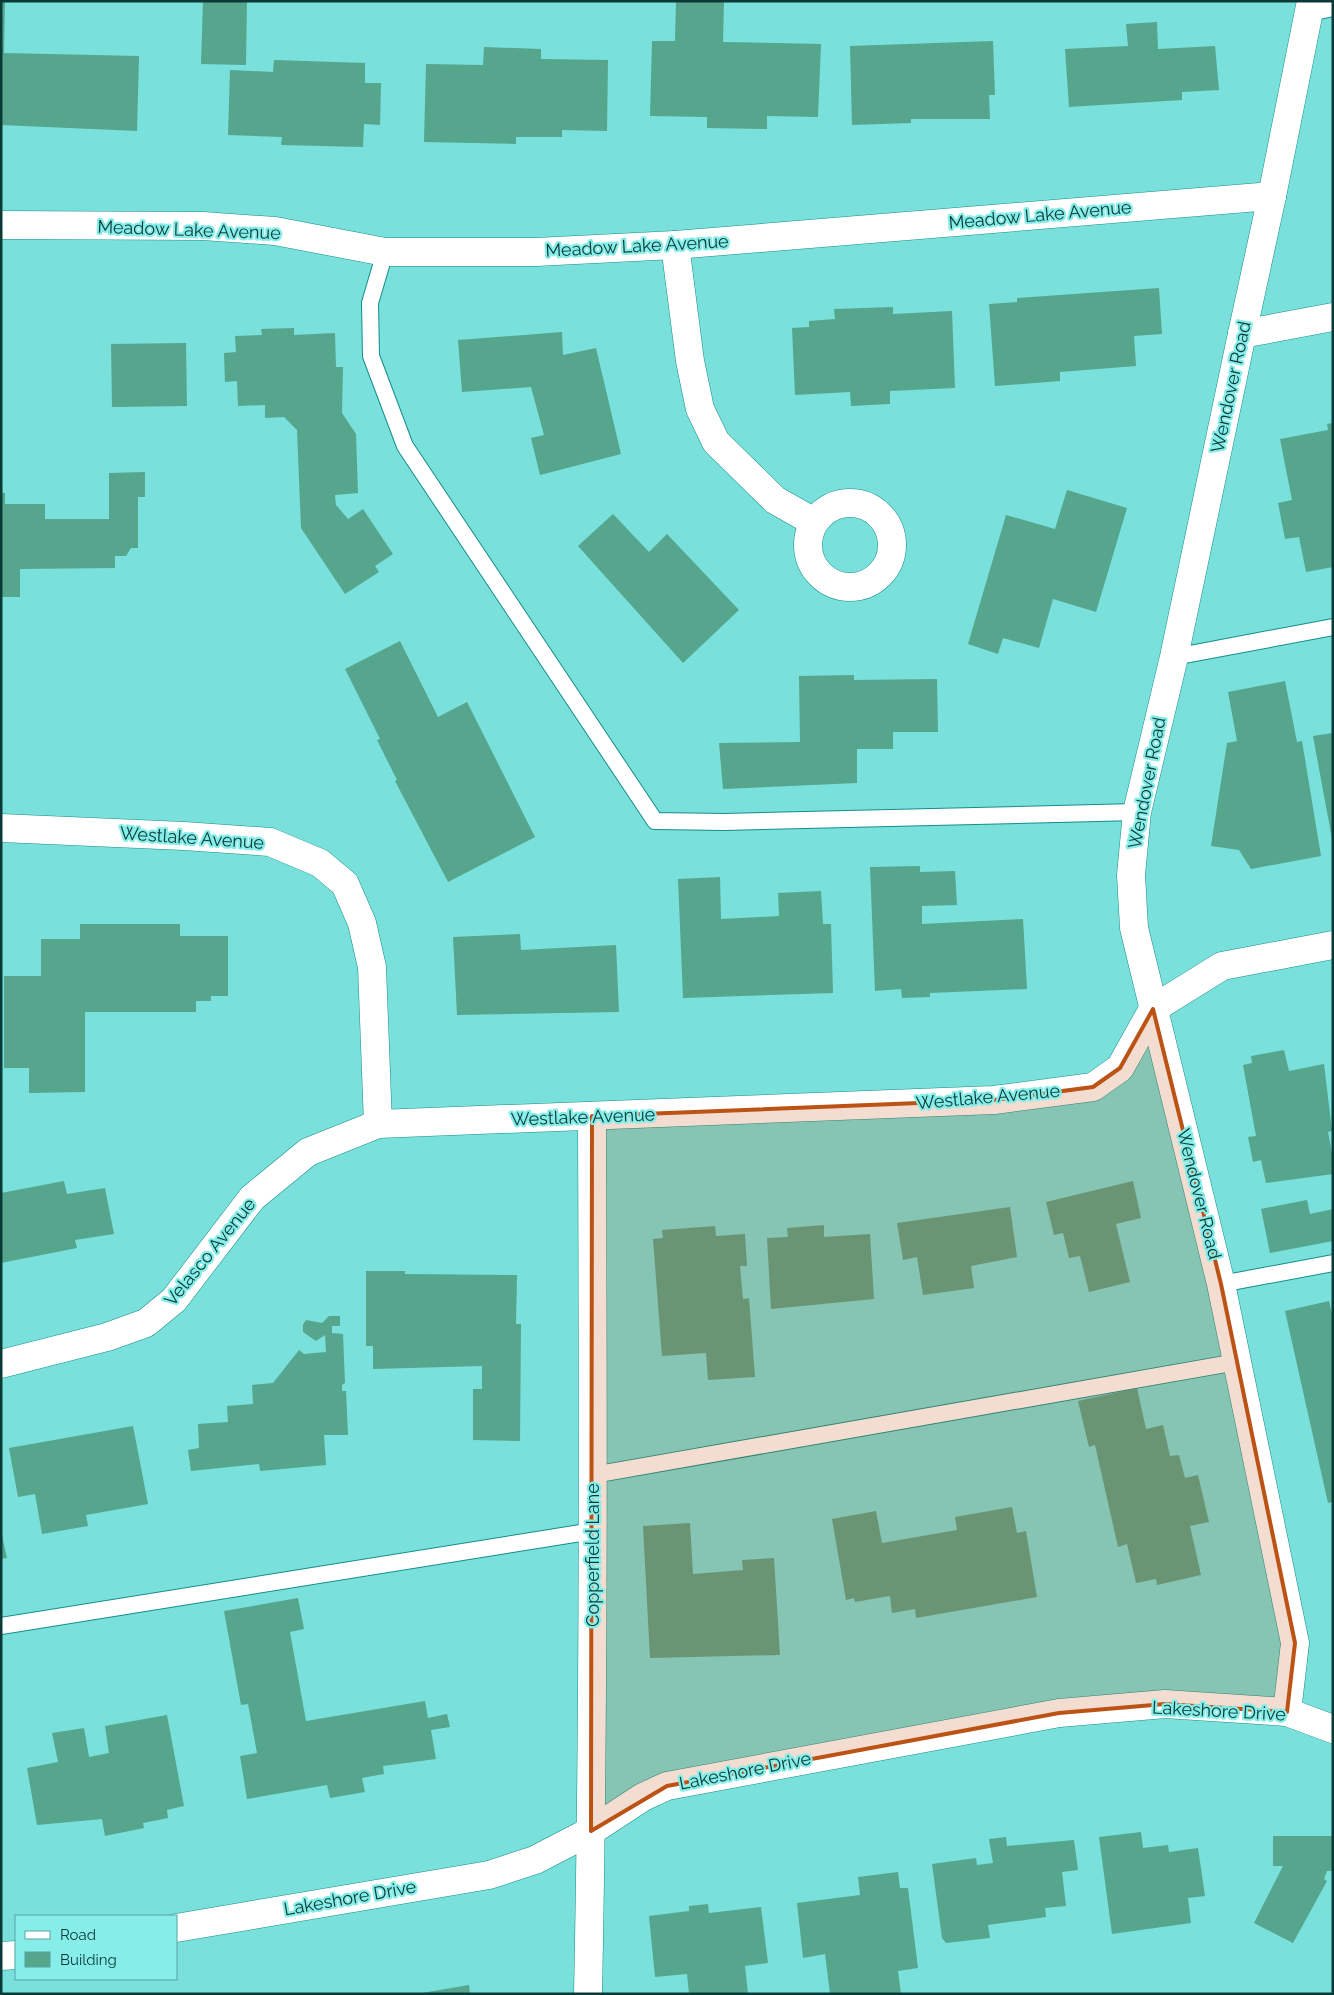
<svg xmlns="http://www.w3.org/2000/svg" width="1334" height="1995" viewBox="0 0 1334 1995" font-family="Raleway,sans-serif">
<style>
.building{fill:#56a58d}
.lines{fill:none;stroke-linecap:round;stroke-linejoin:round}
.lane-casing{stroke:#148e8b;stroke-width:18}
.street-casing{stroke:#148e8b;stroke-width:29}
.lane{stroke:#fff;stroke-width:16}
.street{stroke:#fff;stroke-width:28}
.marked{fill:#bc5315;fill-opacity:0.2;stroke:#bc5315;stroke-width:4;stroke-linejoin:round}
.labels{text-anchor:middle;stroke-width:4.5;stroke-linejoin:round;paint-order:stroke}
.street-label{font-size:18px;fill:#0a3a38;stroke:#86ede8}
</style>
<rect width="100%" height="100%" fill="#79e0db"/>
<g class="building">
<polygon points="1,1 5,1 4,53 139,56 137,131 1,125"/>
<polygon points="203,1 247,1 246,65 201,64"/>
<polygon points="676,1 724,1 723,42 821,44 818,117 767,116 767,129 707,128 707,117 650,116 652,41 675,41"/>
<polygon points="1157,22 1158,49 1215,46 1219,90 1182,92 1182,100 1069,107 1065,49 1128,46 1126,24"/>
<polygon points="993,41 995,95 989,95 990,119 911,119 911,123 852,125 850,46"/>
<polygon points="484,47 541,49 541,59 608,60 607,131 562,130 562,137 516,137 516,144 424,142 426,64 483,65"/>
<polygon points="274,60 365,63 365,83 381,83 380,125 364,124 363,147 281,145 282,137 228,135 230,70 273,72"/>
<polygon points="1159,288 1162,334 1134,336 1136,366 1060,372 1060,381 995,386 989,304 1017,302 1017,298"/>
<polygon points="893,307 893,314 952,311 955,388 890,391 890,404 851,406 850,392 795,395 792,328 809,327 809,321 835,319 834,309"/>
<polygon points="294,328 294,335 335,333 336,367 343,367 342,413 356,434 358,493 335,495 336,505 348,519 363,509 393,554 375,566 379,572 345,594 301,528 297,430 284,417 265,418 265,405 238,406 237,381 225,382 224,353 236,352 235,336 262,335 261,329"/>
<polygon points="562,332 563,355 596,348 621,454 540,475 531,438 544,435 531,387 462,392 458,340"/>
<polygon points="186,343 187,406 112,407 111,344"/>
<polygon points="1333,423 1333,567 1306,572 1299,537 1285,539 1278,503 1292,500 1280,439 1328,430 1327,424"/>
<polygon points="145,472 145,497 138,497 138,548 131,548 126,556 115,556 115,568 20,569 20,597 1,597 1,493 5,493 5,504 45,504 45,519 109,519 109,473"/>
<polygon points="1067,490 1127,508 1096,612 1053,599 1039,648 1003,638 998,654 968,644 1006,515 1055,529"/>
<polygon points="613,514 649,552 667,534 739,610 683,663 578,546"/>
<polygon points="400,641 438,717 467,702 535,837 448,882 395,781 397,780 377,740 380,739 345,669"/>
<polygon points="854,675 854,680 937,679 938,732 893,732 893,749 857,749 857,783 723,789 719,743 800,742 799,676"/>
<polygon points="1285,681 1297,742 1302,741 1321,856 1251,869 1239,850 1211,846 1227,743 1237,741 1228,692"/>
<polygon points="1333,733 1333,839 1332,839 1313,736"/>
<polygon points="920,866 920,872 955,871 957,905 922,906 922,924 1023,919 1027,989 930,993 930,997 902,998 901,989 875,991 870,867"/>
<polygon points="720,877 721,919 779,916 778,893 821,891 823,924 831,924 833,993 683,998 678,879"/>
<polygon points="80,924 180,924 180,936 228,936 228,996 211,996 211,1001 196,1001 196,1012 85,1012 85,1092 29,1093 29,1068 4,1068 4,976 41,976 41,939 80,939"/>
<polygon points="520,934 521,950 616,945 619,1012 457,1015 453,937"/>
<polygon points="1284,1050 1289,1071 1324,1064 1332,1131 1328,1132 1333,1158 1333,1174 1266,1183 1261,1160 1253,1162 1248,1137 1256,1136 1243,1065 1252,1063 1251,1056"/>
<polygon points="64,1181 67,1194 105,1188 114,1234 75,1240 77,1248 1,1263 1,1193"/>
<polygon points="1133,1181 1141,1218 1116,1224 1130,1282 1089,1292 1080,1256 1069,1258 1063,1233 1054,1235 1046,1202"/>
<polygon points="1307,1200 1310,1214 1333,1209 1333,1241 1270,1253 1261,1209"/>
<polygon points="1010,1207 1017,1257 971,1266 974,1288 923,1295 917,1257 903,1260 897,1223"/>
<polygon points="824,1225 824,1237 870,1234 874,1299 771,1309 767,1238 788,1237 787,1228"/>
<polygon points="715,1226 716,1236 745,1234 747,1266 740,1266 743,1299 749,1298 755,1377 708,1380 706,1353 662,1356 653,1239 663,1238 662,1230"/>
<polygon points="366,1271 405,1271 405,1274 517,1275 516,1324 521,1324 520,1441 473,1440 473,1389 482,1389 482,1366 373,1369 373,1346 366,1346"/>
<polygon points="1329,1301 1333,1318 1333,1502 1328,1503 1285,1311"/>
<polygon points="329,1316 340,1316 340,1326 332,1326 332,1333 343,1334 345,1383 342,1385 342,1391 346,1391 348,1435 324,1435 326,1465 260,1471 259,1464 191,1471 188,1450 199,1448 198,1424 228,1422 227,1406 253,1404 252,1385 273,1383 299,1350 304,1354 326,1352 325,1335 316,1341 303,1332 303,1325 306,1320 322,1323"/>
<polygon points="1137,1388 1146,1429 1163,1425 1170,1456 1179,1455 1185,1478 1198,1475 1209,1522 1190,1526 1201,1575 1157,1585 1156,1579 1136,1583 1127,1544 1118,1547 1095,1445 1089,1447 1078,1401"/>
<polygon points="133,1426 148,1504 86,1515 88,1526 42,1534 35,1494 18,1497 9,1448"/>
<polygon points="1012,1507 1017,1533 1026,1531 1037,1597 916,1618 915,1609 892,1613 890,1596 855,1602 854,1598 846,1600 832,1519 876,1511 882,1543 957,1530 955,1517"/>
<polygon points="690,1523 693,1574 743,1570 742,1560 774,1558 780,1655 650,1658 643,1526"/>
<polygon points="1,1531 7,1558 1,1559"/>
<polygon points="298,1598 304,1629 290,1632 306,1721 425,1701 428,1718 447,1714 450,1727 431,1730 436,1759 383,1766 384,1774 362,1778 365,1792 330,1798 327,1785 247,1799 240,1756 257,1753 248,1704 241,1705 224,1611"/>
<polygon points="167,1715 184,1806 167,1810 168,1818 143,1823 144,1828 105,1836 102,1819 37,1825 27,1768 58,1762 52,1733 84,1728 89,1757 109,1753 105,1726"/>
<polygon points="1141,1832 1143,1848 1168,1845 1169,1852 1198,1848 1205,1896 1188,1898 1191,1923 1112,1934 1099,1837"/>
<polygon points="1273,1836 1333,1836 1333,1871 1327,1871 1324,1879 1327,1881 1293,1943 1254,1923 1283,1866 1273,1866"/>
<polygon points="1006,1837 1007,1846 1074,1840 1078,1870 1062,1872 1066,1906 1045,1908 1046,1917 988,1925 990,1938 946,1943 942,1938 932,1864 976,1858 977,1865 993,1863 989,1839"/>
<polygon points="898,1872 900,1888 908,1888 918,1968 898,1971 901,1994 830,1994 825,1954 803,1958 797,1903 860,1895 858,1877"/>
<polygon points="708,1904 709,1913 761,1907 768,1963 745,1966 748,1994 689,1994 687,1974 655,1977 649,1916 689,1911 689,1906"/>
<polygon points="469,1985 470,1994 423,1994 422,1993"/>
</g>
<g class="lines">
<g class="lane-casing">
<g id="lane">
<polyline points="1309,13 1333,8"/>
<polyline points="385,252 370,303 371,356 405,446 655,821 725,822 1137,812"/>
<polyline points="1174,657 1333,627"/>
<polyline points="1221,1284 1333,1263"/>
<polyline points="593,1475 1237,1362"/>
<polyline points="1,1626 593,1531"/>
</g>
</g>
<g class="street-casing">
<g id="street">
<polyline points="1,225 203,226 275,231 385,252 536,252 675,245 1272,196"/>
<polyline points="675,245 690,361 700,409 716,442 775,500 814,522"/>
<polyline points="1242,334 1333,317"/>
<circle cx="850" cy="545" r="42"/>
<polyline points="1,828 184,836 270,842 320,863 345,884 362,923 372,967 378,1124"/>
<polyline points="1,1364 107,1337 146,1323 174,1300 252,1198 308,1152 378,1124 994,1100 1093,1087 1120,1068 1153,1009 1222,966 1333,945"/>
<polyline points="1287,1712 1295,1643 1221,1284 1134,928 1131,875 1137,812 1174,657 1242,334 1272,196 1311,1"/>
<polyline points="176,1928 489,1875 535,1860 591,1831 643,1797 667,1786 1059,1713 1165,1704 1287,1712 1333,1729"/>
<polyline points="1,1956 16,1955"/>
<path d="M588,1994c6,-293 5,-585 4,-878"/>
</g>
</g>
<use href="#lane" class="lane"/>
<use href="#street" class="street"/>
</g>
<path class="marked" d="M1153,1009l68,275 74,359 -8,69 -122,-8 -106,9 -392,73 -76,45 1,-715 402,-16 99,-13 27,-19z"/>
<g class="labels">
<g class="street-label">
<text transform="translate(1040 215) rotate(-5)" y="6">Meadow Lake Avenue</text>
<text transform="translate(189 230) rotate(2)" y="6">Meadow Lake Avenue</text>
<text transform="translate(637 246) rotate(-3)" y="6">Meadow Lake Avenue</text>
<text transform="translate(1231 387) rotate(-78)" y="6">Wendover Road</text>
<text transform="translate(1147 783) rotate(-79)" y="6">Wendover Road</text>
<text transform="translate(192 838) rotate(4)" y="6">Westlake Avenue</text>
<text transform="translate(988 1097) rotate(-5)" y="6">Westlake Avenue</text>
<text transform="translate(583 1117) rotate(-2)" y="6">Westlake Avenue</text>
<text transform="translate(1199 1194) rotate(76)" y="6">Wendover Road</text>
<text transform="translate(210 1252) rotate(-51)" y="6">Velasco Avenue</text>
<text transform="translate(593 1555) rotate(-90)" y="6">Copperfield Lane</text>
<text transform="translate(1219 1711) rotate(3)" y="6">Lakeshore Drive</text>
<text transform="translate(745 1771) rotate(-11)" y="6">Lakeshore Drive</text>
<text transform="translate(350 1898) rotate(-10)" y="6">Lakeshore Drive</text>
</g>
</g>
<rect width="1334" height="1995" fill="none" stroke="#0a3a38" stroke-width="5"/>
<rect x="15" y="1915" width="162" height="65" fill="#86ede8" stroke="#54a5a2"/>
<rect x="25" y="1931" width="25" height="8" fill="#ffffff" stroke="#54a5a2"/>
<text x="60" y="1940" font-size="15" fill="#0a3a38">Road</text>
<rect x="25" y="1952" width="25" height="15" fill="#56a58d" stroke="#54a5a2"/>
<text x="60" y="1965" font-size="15" fill="#0a3a38">Building</text>
</svg>
